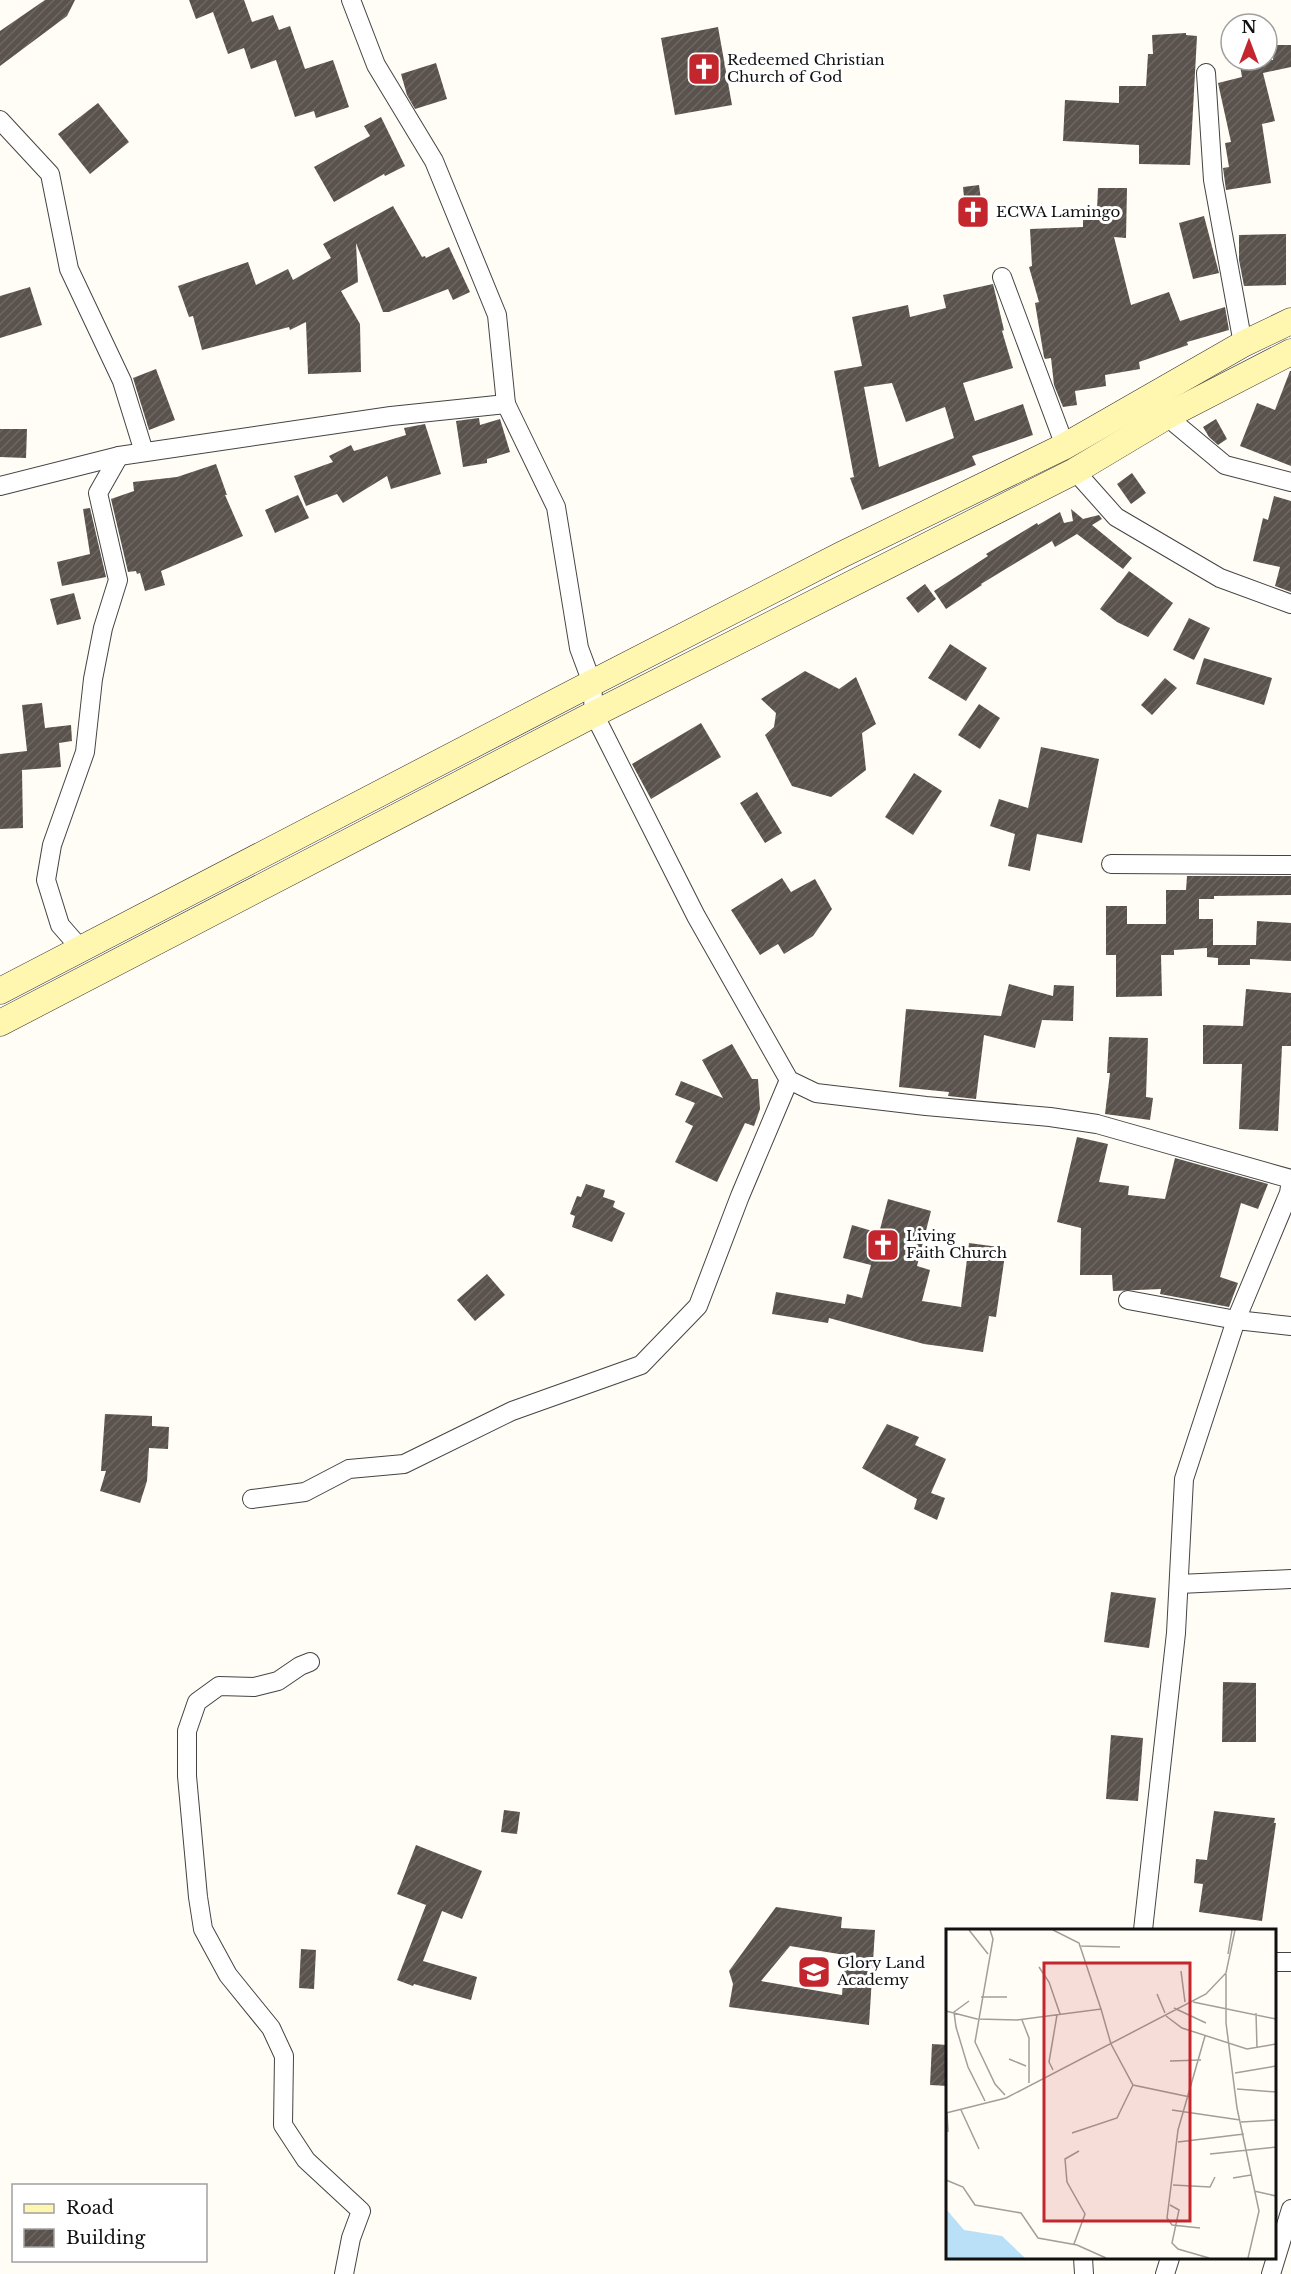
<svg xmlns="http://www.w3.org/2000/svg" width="1291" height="2274" viewBox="0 0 1291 2274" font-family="'Libre Baskerville',serif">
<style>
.building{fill:url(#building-hatch);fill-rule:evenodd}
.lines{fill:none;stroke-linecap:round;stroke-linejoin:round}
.street-casing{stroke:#444;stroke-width:20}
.secondary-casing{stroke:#333;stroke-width:27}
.street{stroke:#fff;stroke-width:18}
.secondary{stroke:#fff6b0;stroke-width:26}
.labels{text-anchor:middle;stroke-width:6;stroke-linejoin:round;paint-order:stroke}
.poi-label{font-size:15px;fill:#111;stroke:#fff;text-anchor:start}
.inset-road{fill:none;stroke:#a09f9a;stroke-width:1.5}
.view{fill:#c4262e;fill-opacity:0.15;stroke:#c4262e;stroke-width:3}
.inset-edge{fill:none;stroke:#111;stroke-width:3}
</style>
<defs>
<pattern id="building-hatch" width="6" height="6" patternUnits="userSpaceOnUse" patternTransform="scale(1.5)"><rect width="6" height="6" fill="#5a524d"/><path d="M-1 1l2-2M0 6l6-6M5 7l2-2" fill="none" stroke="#6d6662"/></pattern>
</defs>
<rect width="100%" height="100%" fill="#fffdf5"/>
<g class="building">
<polygon points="45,0 75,0 67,16 0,66 0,31"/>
<polygon points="189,0 244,0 252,22 273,15 279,30 290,26 305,69 333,60 349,107 316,118 314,111 295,117 276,60 251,69 244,48 228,54 213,12 196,19"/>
<polygon points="718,27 732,105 675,115 661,38"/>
<polygon points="1186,33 1186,35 1197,36 1190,165 1139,164 1139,145 1063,141 1065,100 1119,103 1119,86 1146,86 1148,54 1153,54 1152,35"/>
<polygon points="1274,45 1291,45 1291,67 1263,73 1275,121 1262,124 1271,183 1226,190 1223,168 1229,167 1225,143 1231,142 1218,83 1242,77 1239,60 1273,60"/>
<polygon points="436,63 447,99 415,109 407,95 401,74"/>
<polygon points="98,103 129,142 90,174 58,134"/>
<polygon points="381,117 405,166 385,176 384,174 334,202 314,167 370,136 364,126"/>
<polygon points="979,185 983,215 966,217 963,187"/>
<polygon points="1098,188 1127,188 1126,238 1114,237 1131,305 1169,292 1180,321 1225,307 1229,330 1187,342 1188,345 1139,362 1140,369 1105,375 1106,386 1075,391 1077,405 1063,407 1054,385 1051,358 1045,359 1044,357 1035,303 1039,302 1029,267 1032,266 1030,229 1083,227 1083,210 1097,210"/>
<polygon points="393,206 422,257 425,256 426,258 449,247 470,292 453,300 448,289 389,312 383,312 356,243 358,282 341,291 360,324 361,372 308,374 306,322 290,330 289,327 202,350 193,316 189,317 178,286 248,262 256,285 288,269 293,280 331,258 323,244"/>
<polygon points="1204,216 1219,273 1193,279 1179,223"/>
<polygon points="1286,234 1286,285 1244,286 1239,260 1239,235"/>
<path d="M993,284l11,46 -2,1 11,37 -50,15 12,38 48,-17 10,31 -61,21 4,9 -114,45 -12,-32 4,-1 -20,-106 28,-5 -10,-49 56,-12 2,12 36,-9 -3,-13zM892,383l14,39 39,-15 9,31 -75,29 -15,-80z"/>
<polygon points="30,287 42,325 0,338 0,296"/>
<polygon points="156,369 175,420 149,430 133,378"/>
<polygon points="1290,371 1291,371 1291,466 1240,446 1257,403 1275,410"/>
<polygon points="479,418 480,425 500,419 510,452 487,459 487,463 463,467 456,421"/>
<polygon points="1216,419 1227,439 1218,445 1209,437 1203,427"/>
<polygon points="425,424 441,474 391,489 387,476 343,503 337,494 306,506 294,476 333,462 329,456 351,445 354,451 406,435 404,428"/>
<polygon points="0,429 27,429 26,458 0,457"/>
<polygon points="216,464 227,495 225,495 243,536 161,571 165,585 145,591 140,573 137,574 136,571 128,572 111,499 134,491 133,482 177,477"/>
<polygon points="1132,473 1146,493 1131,504 1117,484"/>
<polygon points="298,495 309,518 275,533 265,510"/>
<polygon points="1274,496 1291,501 1291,592 1275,586 1280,567 1253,561 1263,518 1268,520"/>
<polygon points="90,508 106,577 62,586 57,562 90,554 83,509"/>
<polygon points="1071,509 1083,519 1099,515 1102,519 1092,525 1132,558 1123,569 1077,534 1055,547 1052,541 981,584 982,585 946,609 934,591 988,556 986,554 1037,523 1038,525 1060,512 1064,523 1073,521"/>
<polygon points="1129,571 1173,603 1148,637 1117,622 1100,609"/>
<polygon points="925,584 936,599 918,613 906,598"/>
<polygon points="74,593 81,619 57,625 50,599"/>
<polygon points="1189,618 1210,628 1194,660 1173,650"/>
<polygon points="950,644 987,668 966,701 928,678"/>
<polygon points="1204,658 1272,678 1264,705 1196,684"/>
<polygon points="805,671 839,689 856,677 876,724 862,733 866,770 831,797 792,786 765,735 774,727 776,713 761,699"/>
<polygon points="1165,678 1177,688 1152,715 1141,705"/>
<polygon points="42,703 45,728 71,725 72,741 59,743 61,767 22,770 23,828 0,829 0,754 27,751 22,705"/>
<polygon points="979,704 1000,718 980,749 958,735"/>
<polygon points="701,723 721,757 651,799 632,764"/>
<polygon points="1041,747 1099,759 1082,843 1037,834 1030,871 1008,866 1015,834 990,826 999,799 1028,808"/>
<polygon points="914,773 942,791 913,835 885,817"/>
<polygon points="757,792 782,833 765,843 740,803"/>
<polygon points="1187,876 1291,876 1291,895 1214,896 1214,899 1199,899 1199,919 1213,919 1213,945 1256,945 1257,921 1291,923 1291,961 1250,959 1250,965 1218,965 1218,958 1207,957 1207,948 1174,950 1174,955 1161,955 1162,996 1116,997 1116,955 1106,955 1106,906 1127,906 1127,924 1166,924 1166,890 1186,890"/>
<polygon points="782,878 791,892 815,879 832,909 813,936 784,954 778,944 760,955 731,910"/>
<polygon points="1009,984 1053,996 1054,985 1074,986 1073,1021 1042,1020 1035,1048 984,1035 976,1099 948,1096 949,1092 899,1087 906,1009 1001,1016"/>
<polygon points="1246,989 1291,993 1291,1046 1282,1046 1278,1131 1239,1129 1242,1064 1203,1064 1203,1025 1243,1026"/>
<polygon points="1109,1037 1148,1038 1146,1097 1153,1098 1150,1120 1105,1114 1110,1073 1107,1073"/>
<polygon points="732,1044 752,1079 758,1079 760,1109 754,1126 745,1123 717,1182 675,1162 693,1126 685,1122 695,1103 675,1095 681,1081 723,1098 702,1060"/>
<polygon points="1077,1137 1108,1144 1099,1182 1129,1186 1128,1195 1165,1199 1175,1158 1268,1184 1258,1209 1241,1203 1220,1277 1238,1283 1229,1307 1160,1294 1161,1289 1113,1291 1112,1275 1080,1275 1081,1228 1057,1222"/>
<polygon points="586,1184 605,1190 603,1197 615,1201 613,1207 625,1213 612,1242 572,1227 575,1216 570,1214 577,1196 581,1197"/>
<polygon points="888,1199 931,1211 917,1266 930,1270 922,1301 961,1307 969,1243 1006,1248 996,1317 989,1316 983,1352 924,1344 829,1318 828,1323 772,1314 776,1292 845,1304 847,1294 862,1298 871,1265 843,1258 852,1225 879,1233"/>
<polygon points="487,1274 505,1295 475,1321 457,1300"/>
<polygon points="105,1414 152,1416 152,1426 169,1427 168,1449 149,1448 147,1481 140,1503 100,1491 106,1471 101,1471"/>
<polygon points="887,1424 919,1437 915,1445 946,1459 931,1493 945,1498 937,1520 914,1509 917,1499 862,1468"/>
<polygon points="1111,1592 1156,1598 1149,1648 1104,1642"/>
<polygon points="1223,1682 1256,1683 1256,1742 1222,1742"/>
<polygon points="1111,1735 1143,1738 1138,1801 1106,1799"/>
<polygon points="504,1810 520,1812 517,1834 501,1832"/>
<polygon points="1214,1811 1275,1818 1274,1823 1276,1823 1262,1921 1199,1912 1203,1884 1194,1883 1196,1859 1207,1860"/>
<polygon points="416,1845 482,1871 462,1919 442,1911 423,1961 477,1977 471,2000 414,1984 413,1986 397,1980 426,1905 397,1894"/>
<path d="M776,1907l66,10 -1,11 34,2 -6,95 -140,-18 4,-23 -4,-13zM790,1946l55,9 -3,40 -81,-14z"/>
<polygon points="301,1949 316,1950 314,1989 299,1988"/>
<polygon points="932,2044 948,2045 948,2086 930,2085"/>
</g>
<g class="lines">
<g class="street-casing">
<g id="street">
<polyline points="351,0 376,65 434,161 497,315 506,404"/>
<polyline points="1206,73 1213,180 1243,344"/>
<polyline points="0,120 50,174 69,269 122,381 144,452"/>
<polyline points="1002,277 1065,446"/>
<polyline points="1159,410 1225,465 1291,482"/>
<polyline points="1075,471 1116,517 1220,578 1291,604"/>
<polyline points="0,486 119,456 391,416 506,404 556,507 579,648 592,683 594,714 696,916 789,1080 816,1093 926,1106 1050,1117 1097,1124 1291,1179"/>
<polyline points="1111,864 1291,865"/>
<polyline points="81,949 60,925 46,880 52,845 85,752 93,679 103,628 118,580 98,493 119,456"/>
<polyline points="1128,1300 1236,1320 1291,1326"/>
<polyline points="252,1499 305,1492 349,1469 404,1464 512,1411 641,1365 698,1306 740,1196 789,1080"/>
<polyline points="1179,1584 1291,1579"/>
<polyline points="310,1662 300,1666 278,1681 254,1687 219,1686 197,1702 187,1731 187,1776 198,1897 203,1929 228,1975 271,2028 284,2056 283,2125 306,2160 361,2211 351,2238 344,2274"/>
<polyline points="1143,1930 1176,1633 1184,1479 1236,1320 1289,1193 1291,1180"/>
<polyline points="1274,1962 1291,1962"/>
<polyline points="1083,2258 1084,2274"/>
<polyline points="1165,2274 1170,2258"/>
<polyline points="1271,2274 1291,2209"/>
</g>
</g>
<g class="secondary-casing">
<g id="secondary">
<polyline points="0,991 592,683 841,555 1065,446 1243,344 1291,321"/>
<polyline points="0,1023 594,714 1075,471 1167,416 1291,352"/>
</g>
</g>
<use href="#street" class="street"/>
<use href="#secondary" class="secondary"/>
</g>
<defs>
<g id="church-square" transform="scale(1.725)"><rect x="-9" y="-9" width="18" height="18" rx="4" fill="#c4262e" stroke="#fff"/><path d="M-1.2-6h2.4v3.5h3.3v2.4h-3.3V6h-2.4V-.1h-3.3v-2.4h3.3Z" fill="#fff"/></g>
<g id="school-square" transform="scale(1.725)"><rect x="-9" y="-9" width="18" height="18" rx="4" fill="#c4262e" stroke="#fff"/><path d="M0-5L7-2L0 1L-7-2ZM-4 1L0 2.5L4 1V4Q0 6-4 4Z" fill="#fff"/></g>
</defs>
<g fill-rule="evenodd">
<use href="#church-square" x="704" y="69"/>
<use href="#church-square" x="973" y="212"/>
<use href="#church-square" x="883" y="1245"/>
<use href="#school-square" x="814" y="1972"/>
</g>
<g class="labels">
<g class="poi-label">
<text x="727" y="65">Redeemed Christian<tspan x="727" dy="17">Church of God</tspan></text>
<text x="996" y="217">ECWA Lamingo</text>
<text x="906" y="1241">Living<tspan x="906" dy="17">Faith Church</tspan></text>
<text x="837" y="1968">Glory Land<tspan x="837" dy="17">Academy</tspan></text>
</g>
</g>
<g transform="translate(946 1929)">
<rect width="330" height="330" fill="#fffdf5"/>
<path d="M0,280l18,21 38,6 23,22h-79z" fill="#b9e0f7"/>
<path class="inset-road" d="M23,1l19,24M44,1l3,9 -18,103 20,42 10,11M107,1l26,13 22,66M133,17l41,1M282,25l4,-24M93,38l10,15 11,32M235,42l4,31M280,45v49l11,85 22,103 -11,47M211,65l8,19M35,68h26M23,72l-15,11 2,15 12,40 17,34M247,73l83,17M228,79l32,15M0,82l31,8 40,1 84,-11 10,35 22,41 57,12M310,84l1,35M220,87l16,12 65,21 29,-5M76,91l7,18v45M63,130l17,7M224,132l31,-1M107,141l-4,-8 8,-47M289,144l41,-7M291,160l39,3M15,181l18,39M226,181l68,10M0,184l60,-15 200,-104 20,-21 9,-43M1,184l1,19M295,193l35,-2M126,204l45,-15 16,-33M232,213l66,-8M264,225l66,-7M287,249l18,-3M0,251l17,7 12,18 46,8 17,25 39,7 29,13M227,256l37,2 5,-10M308,262l22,5M224,276l9,5 -7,33 6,6 31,9M254,299l-28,-3 -5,-7 11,-88 27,-94M128,315l11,-30 -18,-32 -2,-23 14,-8"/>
<path class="view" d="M98,34h146v258h-146z"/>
<rect width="330" height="330" class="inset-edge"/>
</g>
<rect x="12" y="2184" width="195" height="78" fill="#ffffff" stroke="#a0a0a0" stroke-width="1.5"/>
<rect x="24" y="2204" width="30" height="9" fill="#fff6b0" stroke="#a0a0a0" stroke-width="1.5"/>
<text x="66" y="2214" font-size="18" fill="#111111">Road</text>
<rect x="24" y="2229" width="30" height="18" fill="url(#building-hatch)" stroke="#a0a0a0" stroke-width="1.5"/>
<text x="66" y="2244" font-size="18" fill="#111111">Building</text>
<g transform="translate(1249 42)"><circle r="28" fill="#ffffff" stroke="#a0a0a0" stroke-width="1.5"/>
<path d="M0-4.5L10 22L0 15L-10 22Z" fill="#c4262e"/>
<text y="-9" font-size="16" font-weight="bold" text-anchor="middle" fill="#111111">N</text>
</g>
</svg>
